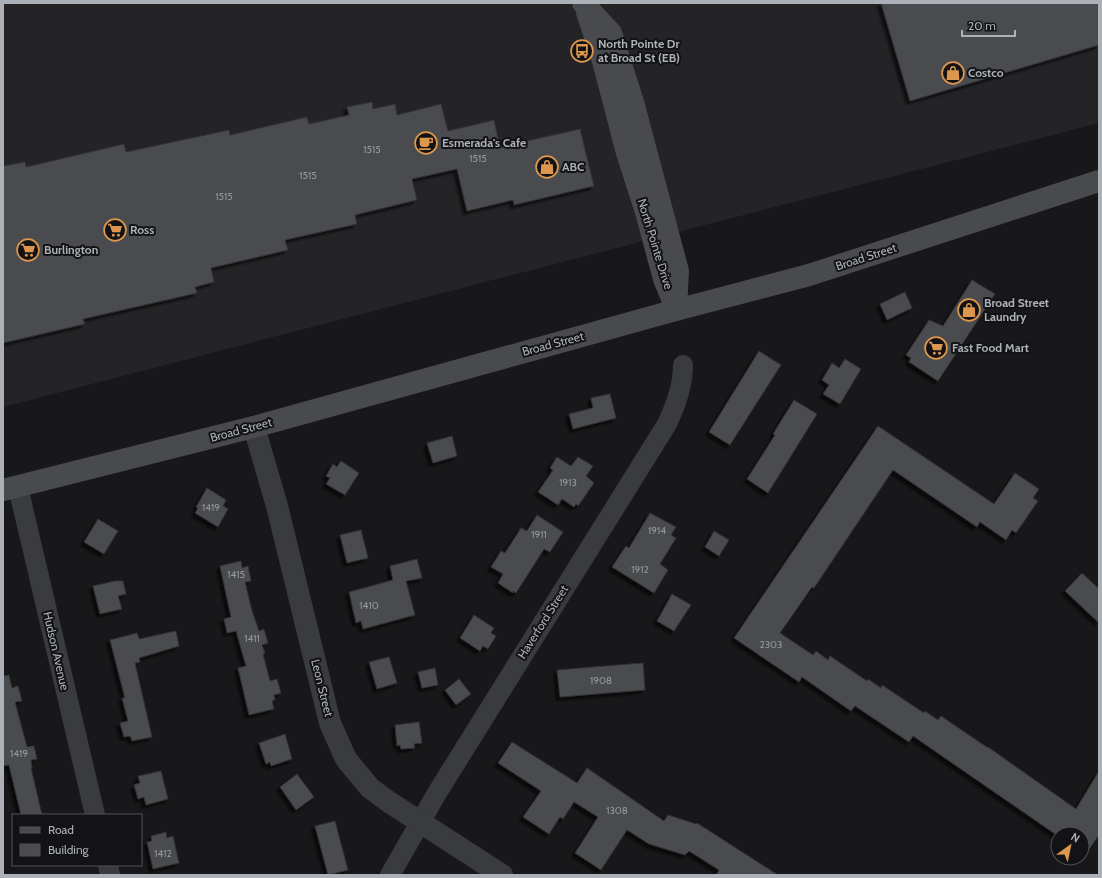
<svg xmlns="http://www.w3.org/2000/svg" width="1102" height="878" viewBox="0 0 1102 878" font-family="Cabin,sans-serif">
<style>
.built{fill:#242427}
.building{fill:#4a4c4f;stroke:#323335;filter:url(#shadow)}
.lines{fill:none;stroke-linecap:round;stroke-linejoin:round}
.minor{stroke:#393b3e;stroke-width:20}
.tertiary{stroke:#393b3e;stroke-width:22}
.secondary{stroke:#484a4e;stroke-width:22}
.labels{text-anchor:middle;stroke-width:4;stroke-linejoin:round;paint-order:stroke}
.number-label{font-size:10px;fill:#94989e}
.poi-label{font-size:12px;font-weight:bold;fill:#acb1b8;stroke:#131315;text-anchor:start}
.street-label{font-size:12px;fill:#acb1b8;stroke:#131315}
</style>
<defs>
<filter id="shadow"><feDropShadow dx="-3.5" dy="3.5" stdDeviation="1" flood-color="#0009"/></filter>
</defs>
<rect width="100%" height="100%" fill="#18181a"/>
<polygon class="built" points="3,3 1099,3 1099,123 3,407"/>
<g class="building">
<polygon points="881,3 1099,3 1099,45 910,101"/>
<polygon points="372,102 373,109 395,104 397,115 441,104 448,131 494,120 500,147 580,129 594,186 514,205 513,200 467,211 457,169 412,179 417,200 355,215 357,224 285,240 288,250 211,268 214,282 195,287 197,293 83,319 85,324 3,343 3,166 25,162 26,167 124,144 126,152 229,130 230,135 307,117 309,124 349,115 347,107"/>
<polygon points="972,280 995,294 938,381 909,362 911,358 906,355 929,320 943,326"/>
<polygon points="905,292 912,308 887,320 880,304"/>
<polygon points="759,351 781,365 730,445 709,432"/>
<polygon points="845,359 861,369 840,404 823,394 829,385 822,380 832,363 839,368"/>
<polygon points="610,394 616,418 573,429 569,414 593,408 591,398"/>
<polygon points="794,400 817,414 768,493 747,479 775,435 773,434"/>
<polygon points="878,426 994,504 1015,473 1039,489 1033,498 1038,501 1016,533 1012,530 1006,540 980,522 977,527 893,470 814,588 812,587 780,633 813,655 816,651 828,660 830,656 867,681 868,679 881,688 882,685 924,713 925,711 938,720 941,716 988,748 988,747 1076,809 1099,771 1099,835 1085,855 1082,852 1082,834 1058,834 1058,836 913,736 909,742 855,706 851,711 802,677 799,682 734,638"/>
<polygon points="452,436 457,456 433,463 427,443"/>
<polygon points="557,457 571,466 578,457 593,466 586,476 594,483 578,506 576,504 574,507 562,499 558,505 538,492 553,470 550,468"/>
<polygon points="341,461 359,473 345,495 326,484 330,478 326,476 333,464 337,467"/>
<polygon points="207,488 226,500 223,506 228,509 218,527 195,513 198,508 196,507"/>
<polygon points="650,513 676,527 671,535 676,538 660,564 668,570 654,593 612,567 626,546 629,548"/>
<polygon points="537,515 563,532 550,552 544,549 516,593 513,591 513,593 498,583 503,574 491,567 501,551 505,553 521,528 527,531"/>
<polygon points="98,519 118,531 104,554 84,542"/>
<polygon points="361,530 368,558 347,563 340,535"/>
<polygon points="714,531 729,540 719,556 705,547"/>
<polygon points="417,559 422,578 406,581 415,615 363,629 361,621 356,623 349,592 393,580 390,566"/>
<polygon points="241,561 242,568 248,566 251,581 245,582 252,611 259,631 264,629 268,643 262,645 265,653 263,654 270,681 277,679 281,693 274,695 275,700 272,701 274,709 249,715 238,668 246,666 236,631 227,633 224,619 231,617 220,566"/>
<polygon points="1082,573 1099,589 1099,623 1065,591"/>
<polygon points="115,581 123,581 126,594 118,596 122,609 100,614 93,586"/>
<polygon points="672,594 691,605 674,631 657,621"/>
<polygon points="474,615 494,628 491,633 496,636 488,649 483,646 480,651 460,638"/>
<polygon points="176,631 179,646 139,658 140,662 135,663 152,737 132,741 130,736 124,737 120,723 128,721 122,698 125,698 110,640 137,633 139,639"/>
<polygon points="389,657 397,683 377,689 369,662"/>
<polygon points="643,663 645,690 560,697 557,670"/>
<polygon points="435,668 438,685 422,688 418,672"/>
<polygon points="9,675 12,688 18,686 22,701 15,702 27,747 34,746 37,759 31,760 32,768 31,768 42,815 21,815 9,765 3,766 3,676"/>
<polygon points="459,679 471,694 456,705 445,690"/>
<polygon points="419,722 422,743 414,744 415,748 401,749 400,745 397,746 395,725"/>
<polygon points="285,734 292,759 271,766 270,762 266,764 259,743"/>
<polygon points="512,742 577,783 587,768 664,821 668,815 696,824 697,823 778,875 716,875 719,870 689,851 685,855 649,844 627,830 601,870 575,853 598,817 574,802 563,819 560,817 549,834 523,817 541,791 498,763"/>
<polygon points="161,771 168,799 146,805 144,797 138,799 134,785 140,783 138,776"/>
<polygon points="297,774 314,797 296,810 280,787"/>
<polygon points="335,821 348,870 328,875 315,826"/>
<polygon points="166,832 167,838 173,836 179,863 153,869 147,842 152,841 151,836"/>
</g>
<g class="lines">
<g class="minor">
<polyline points="18,487 95,815"/>
<polyline points="108,865 110,875"/>
<path d="M390,875l47,-82 230,-369c9,-19 16,-38 16,-59"/>
</g>
<polyline class="tertiary" points="254,427 277,506 330,723 346,759 370,788 389,802 502,875"/>
<g class="secondary">
<polyline points="583,3 611,33 633,102 678,271 676,310"/>
<polyline points="587,12 603,61 627,153 646,212 664,279 674,303"/>
<polyline points="3,490 254,427 676,310 809,275 1099,181"/>
</g>
</g>
<defs>
<g id="bus-ring" transform="scale(1.15)"><circle r="9.5" fill="#131315" stroke="#dd964d" stroke-width="1.5"/><path d="M-5-6H5V4H4V6H2V4H-2V6H-4V4H-5ZM-3.5-4V0h7V-4ZM-3.5 1.2v1.5H-2V1.2ZM2 1.2v1.5H3.5V1.2Z" fill="#dd964d"/></g>
<g id="shop-ring" transform="scale(1.15)"><circle r="9.5" fill="#131315" stroke="#dd964d" stroke-width="1.5"/><path d="M-5-2.5h2.3a2.7 3.5 0 0 1 5.4 0H5L5.5 6h-11ZM-1.5-2.5h3a1.5 2.3 0 0 0-3 0Z" fill="#dd964d"/></g>
<g id="cafe-ring" transform="scale(1.15)"><circle r="9.5" fill="#131315" stroke="#dd964d" stroke-width="1.5"/><path d="M-5.5-4.5H6V0H3Q3 3.5 0 3.5H-2.5Q-5.5 3.5-5.5 0ZM3-3.2v2h1.7v-2ZM-6 4.5H4V6H-6Z" fill="#dd964d"/></g>
<g id="supermarket-ring" transform="scale(1.15)"><circle r="9.5" fill="#131315" stroke="#dd964d" stroke-width="1.5"/><path d="M-6-5.5h2.5l.6 2H6L4.5 2H-2.5L-4.4-4H-6ZM-1.5 3.2a1.3 1.3 0 1 0 .1 0ZM3 3.2a1.3 1.3 0 1 0 .1 0Z" fill="#dd964d"/></g>
</defs>
<g fill-rule="evenodd">
<use href="#bus-ring" x="582" y="51"/>
<use href="#shop-ring" x="953" y="73"/>
<use href="#cafe-ring" x="426" y="143"/>
<use href="#shop-ring" x="547" y="167"/>
<use href="#supermarket-ring" x="115" y="230"/>
<use href="#supermarket-ring" x="28" y="250"/>
<use href="#shop-ring" x="969" y="310"/>
<use href="#supermarket-ring" x="936" y="348"/>
</g>
<g class="labels">
<g class="number-label">
<text x="372" y="153">1515</text>
<text x="478" y="162">1515</text>
<text x="308" y="179">1515</text>
<text x="224" y="200">1515</text>
<text x="568" y="486">1913</text>
<text x="211" y="511">1419</text>
<text x="657" y="534">1914</text>
<text x="539" y="538">1911</text>
<text x="640" y="573">1912</text>
<text x="236" y="578">1415</text>
<text x="369" y="609">1410</text>
<text x="252" y="642">1411</text>
<text x="771" y="648">2303</text>
<text x="601" y="684">1908</text>
<text x="19" y="757">1419</text>
<text x="617" y="814">1308</text>
<text x="163" y="857">1412</text>
</g>
<g class="poi-label">
<text x="598" y="48">North Pointe Dr<tspan x="598" dy="14">at Broad St (EB)</tspan></text>
<text x="968" y="77">Costco</text>
<text x="442" y="147">Esmerada's Cafe</text>
<text x="562" y="171">ABC</text>
<text x="130" y="234">Ross</text>
<text x="44" y="254">Burlington</text>
<text x="984" y="307">Broad Street<tspan x="984" dy="14">Laundry</tspan></text>
<text x="952" y="352">Fast Food Mart</text>
</g>
<g class="street-label">
<text transform="translate(655 244) rotate(73)" y="4">North Pointe Drive</text>
<text transform="translate(866 257) rotate(-18)" y="4">Broad Street</text>
<text transform="translate(553 344) rotate(-15)" y="4">Broad Street</text>
<text transform="translate(241 430) rotate(-15)" y="4">Broad Street</text>
<text transform="translate(543 622) rotate(-58)" y="4">Haverford Street</text>
<text transform="translate(56 651) rotate(77)" y="4">Hudson Avenue</text>
<text transform="translate(322 688) rotate(76)" y="4">Leon Street</text>
</g>
</g>
<rect width="1102" height="878" fill="none" stroke="#acb1b8" stroke-width="8"/>
<rect x="12" y="814" width="130" height="52" fill="#131315" stroke="#505256"/>
<rect x="20" y="827" width="20" height="6" fill="#484a4e" stroke="#505256"/>
<text x="48" y="834" font-size="12" fill="#acb1b8">Road</text>
<rect x="20" y="844" width="20" height="12" fill="#4a4c4f" stroke="#505256"/>
<text x="48" y="854" font-size="12" fill="#acb1b8">Building</text>
<g transform="translate(1070 846) rotate(33)"><circle r="19" fill="#131315" stroke="#505256"/>
<path d="M0-3L7 15L0 10L-7 15Z" fill="#dd964d"/>
<text y="-6" font-size="11" font-weight="bold" text-anchor="middle" fill="#acb1b8">N</text>
</g>
<path d="M962 30v6h53v-6" fill="none" stroke="#acb1b8" stroke-width="2"/>
<text x="968" y="30" font-size="12" fill="#acb1b8" stroke="#131315" stroke-width="3" paint-order="stroke">20 m</text>
</svg>
